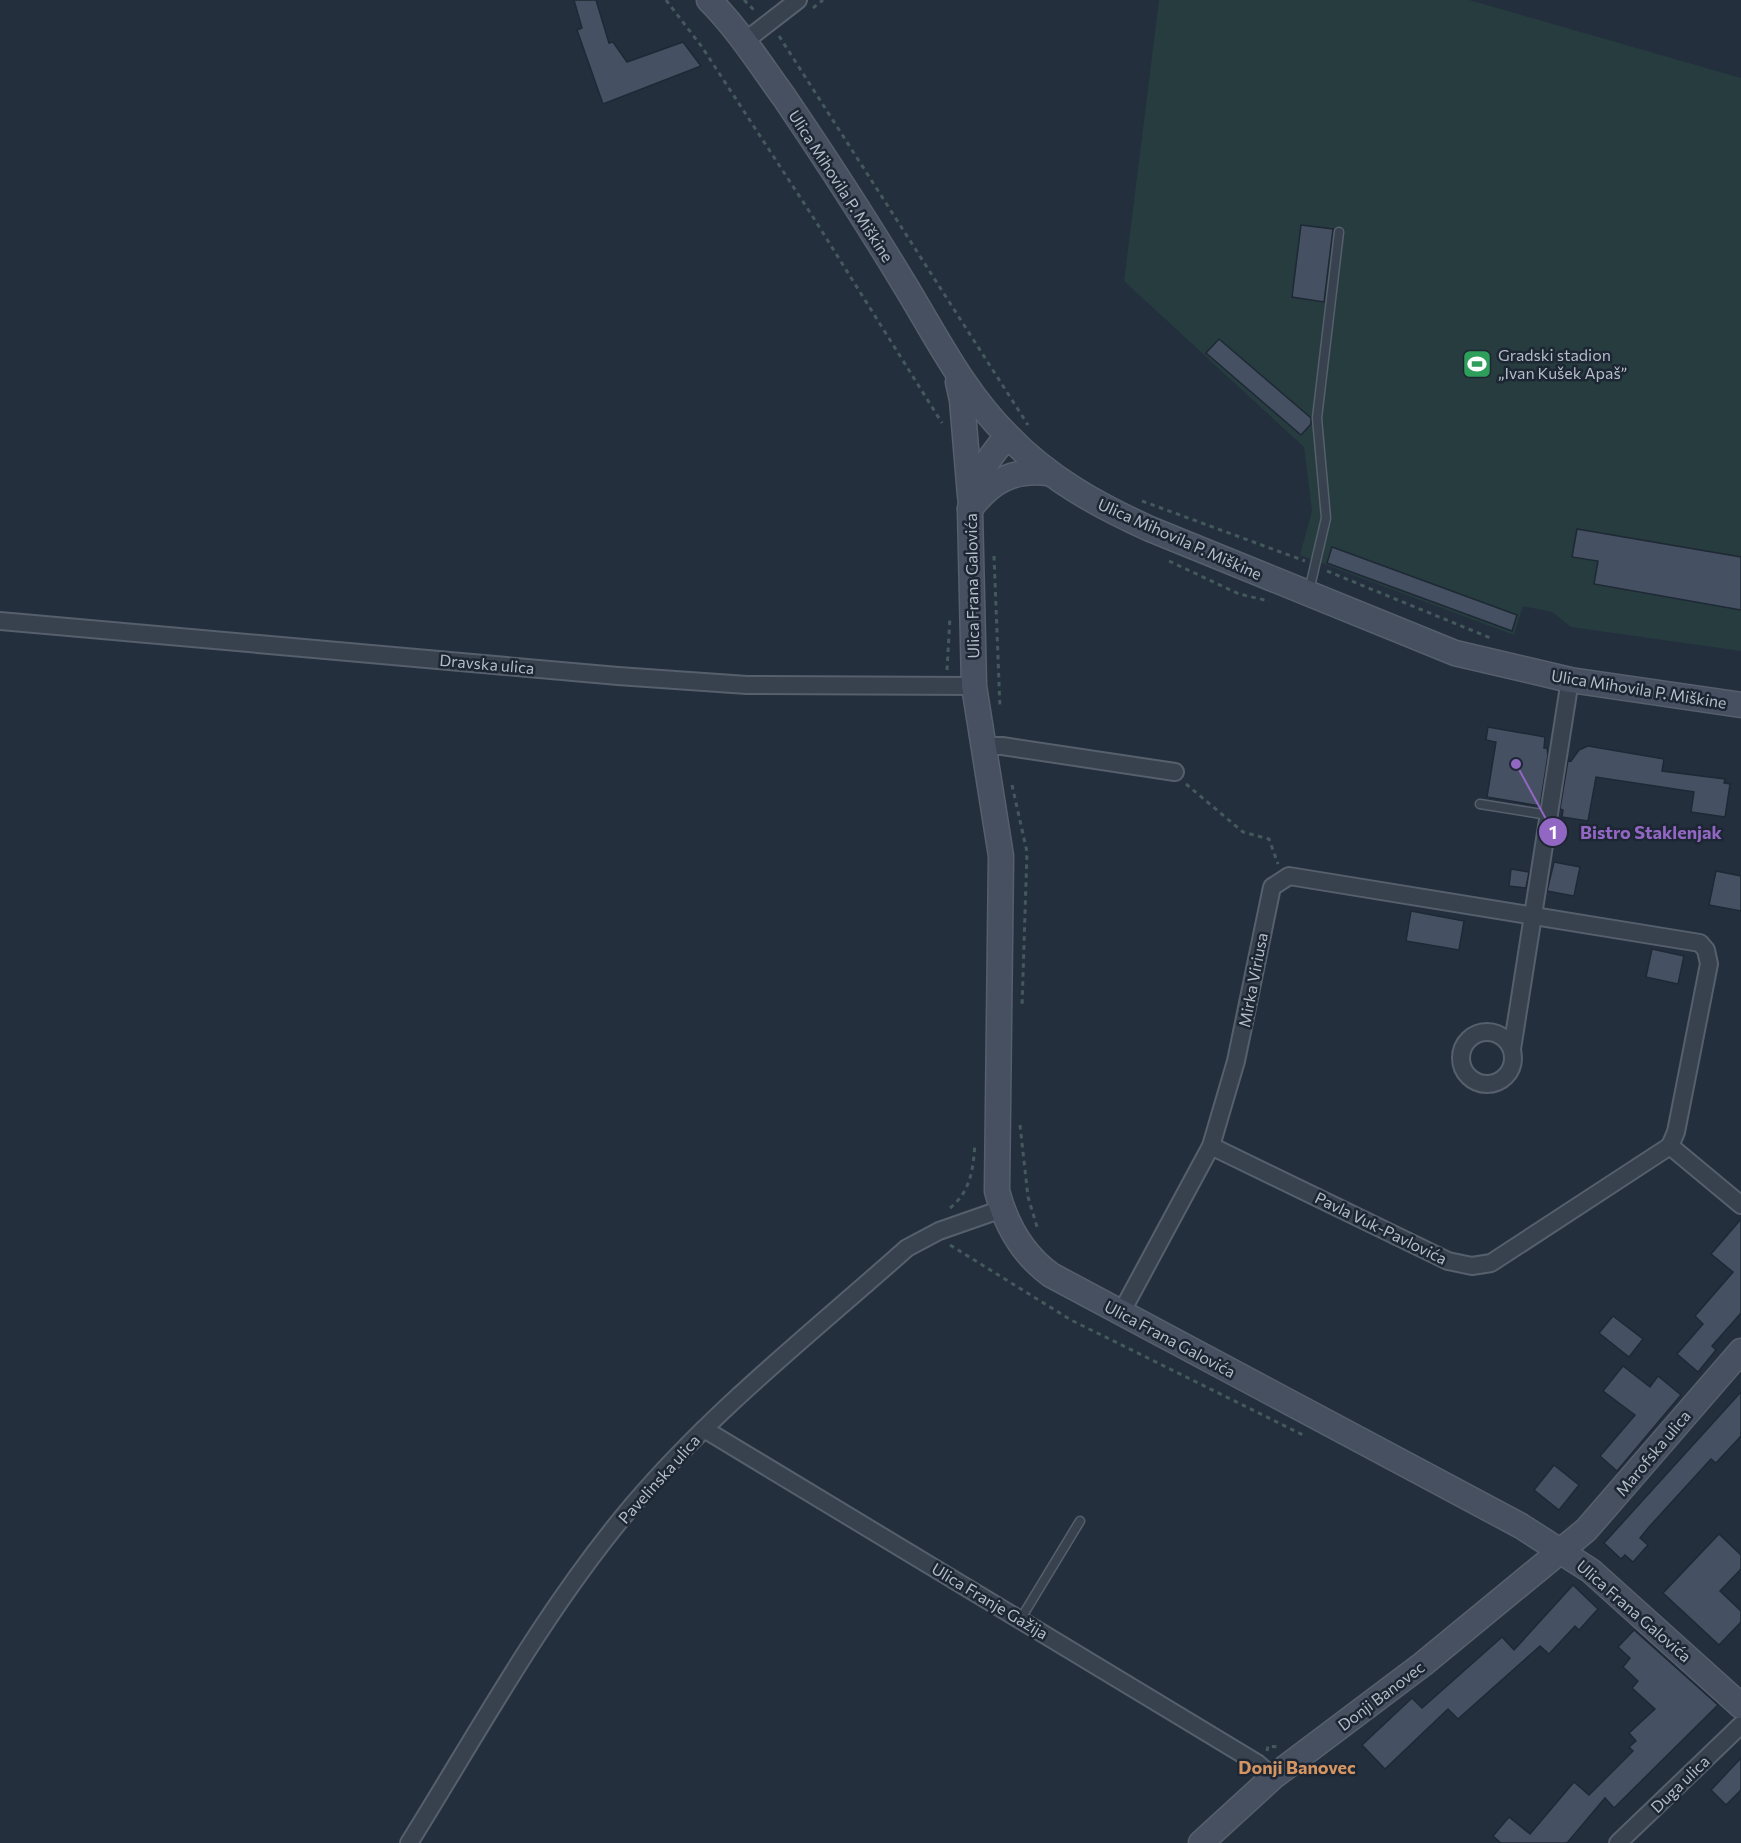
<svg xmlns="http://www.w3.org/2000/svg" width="1741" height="1843" viewBox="0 0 1741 1843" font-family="Commissioner,sans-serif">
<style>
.green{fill:#263c3f}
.building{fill:#455162;stroke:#1f2835;stroke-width:1.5}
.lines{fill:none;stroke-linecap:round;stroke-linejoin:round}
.lane-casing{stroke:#565f6c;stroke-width:11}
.street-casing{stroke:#565f6c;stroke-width:20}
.secondary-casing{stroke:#565f6c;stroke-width:27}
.path{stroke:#44595c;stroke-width:3;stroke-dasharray:4.5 4.5;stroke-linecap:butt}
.lane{stroke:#38414e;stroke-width:8}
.street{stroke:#38414e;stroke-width:16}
.secondary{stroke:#465061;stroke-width:24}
.labels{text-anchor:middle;stroke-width:5;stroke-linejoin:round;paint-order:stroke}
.street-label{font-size:16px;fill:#b4bcc9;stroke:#1d2633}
.poi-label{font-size:16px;fill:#b4bcc9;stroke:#1d2633;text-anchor:start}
.neighbourhood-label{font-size:18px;font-weight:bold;fill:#d59563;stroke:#1d2633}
.leader{fill:none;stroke:#9266c3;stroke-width:2}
.callout-dot{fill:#9266c3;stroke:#1d2633;stroke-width:2}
.mark-label{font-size:18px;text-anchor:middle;font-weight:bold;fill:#fff}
.callout-label{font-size:18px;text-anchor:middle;font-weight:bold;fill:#9266c3;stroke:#1d2633;stroke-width:5;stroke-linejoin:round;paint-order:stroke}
</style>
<rect width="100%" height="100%" fill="#242f3e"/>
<polygon class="green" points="1159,0 1469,0 1741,78 1741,651 1571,627 1552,612 1523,606 1514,635 1300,555 1312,511 1304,447 1124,281"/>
<g class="building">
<polygon points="574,0 596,0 609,43 613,42 627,62 683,42 701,66 603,104 577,30 582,28"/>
<polygon points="1301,225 1333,229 1324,302 1292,297"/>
<polygon points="1219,339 1311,418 1311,424 1301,435 1206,353"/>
<polygon points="1577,529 1741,557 1741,610 1594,584 1598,561 1572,557"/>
<polygon points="1332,547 1517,615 1512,631 1327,563"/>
<polygon points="1488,727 1545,737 1544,748 1547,748 1548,755 1540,806 1487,797 1496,742 1486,740"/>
<polygon points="1588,746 1664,759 1662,771 1725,779 1724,783 1730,784 1725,817 1691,812 1694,792 1596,777 1588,821 1562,817 1563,810 1560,809 1568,760 1571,761 1579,750"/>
<polygon points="1554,862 1580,867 1574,896 1547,891"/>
<polygon points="1511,869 1529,872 1526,888 1509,886"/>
<polygon points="1716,871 1741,876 1741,911 1709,905"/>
<polygon points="1411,911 1464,921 1459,950 1406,941"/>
<polygon points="1652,949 1684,956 1678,984 1646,977"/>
<polygon points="1741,1219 1741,1313 1712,1346 1716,1350 1698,1372 1677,1354 1703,1324 1695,1316 1733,1272 1711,1254"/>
<polygon points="1613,1316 1643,1339 1629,1357 1599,1333"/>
<polygon points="1623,1366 1650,1387 1658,1376 1681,1395 1617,1471 1600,1456 1635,1415 1603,1391"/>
<polygon points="1741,1392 1741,1436 1716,1463 1711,1459 1649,1527 1640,1538 1648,1545 1633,1562 1625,1555 1621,1559 1604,1543"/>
<polygon points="1554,1465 1579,1485 1559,1510 1534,1490"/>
<polygon points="1719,1534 1741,1555 1741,1569 1720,1591 1741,1611 1741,1622 1719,1645 1663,1593"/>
<polygon points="1573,1585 1598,1609 1579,1630 1575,1626 1549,1654 1540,1646 1458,1719 1448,1709 1385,1769 1362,1745 1412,1698 1422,1708 1502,1637 1514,1650"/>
<polygon points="1634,1630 1718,1705 1614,1808 1605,1798 1567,1843 1501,1843 1493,1836 1509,1817 1530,1834 1574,1782 1589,1795 1633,1751 1629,1747 1636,1741 1629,1733 1655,1709 1632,1688 1638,1681 1623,1667 1630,1658 1618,1647"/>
<polygon points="1741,1758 1741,1790 1726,1805 1711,1790"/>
</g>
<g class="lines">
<g class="lane-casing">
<g id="lane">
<polyline points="1309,591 1326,518 1317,418 1339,232"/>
<polyline points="1480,804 1548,815"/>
<polyline points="1020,1620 1080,1521"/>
</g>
</g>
<g class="street-casing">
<g id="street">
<polyline points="745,41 798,0"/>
<polyline points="0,621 618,676 747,685 974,686"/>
<polyline points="984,746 1002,746 1175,772"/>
<circle cx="1487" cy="1058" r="26"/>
<polyline points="1512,1049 1570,680"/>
<polyline points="1211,1146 1448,1261 1472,1266 1491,1263 1670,1146"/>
<polyline points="1670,1146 1741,1205"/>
<polyline points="1121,1313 1211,1146 1236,1061 1272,887 1289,876 1700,943 1706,950 1709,964 1676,1132 1670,1146"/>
<polyline points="704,1429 1257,1763 1273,1777"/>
<path d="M409,1843c71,-114 136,-234 223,-337 81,-96 182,-175 275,-258l32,-17 63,-22"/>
<polyline points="1618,1843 1741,1725"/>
</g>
</g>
<g class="secondary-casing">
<g id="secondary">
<path d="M709,0c29,29 51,64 75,97 40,59 79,119 116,180 34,55 61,112 107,158 41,43 90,70 143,94l305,124 115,27 171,25"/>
<polyline points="958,382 962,400 970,496"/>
<path d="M1007,436c-18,22 -35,43 -37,73l4,177 27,170 -4,335c9,34 25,63 54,84l470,251 70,45 150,135"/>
<path d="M970,509c21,-28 43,-40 78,-36"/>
<polyline points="1201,1843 1273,1777 1423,1664 1586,1530 1741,1351"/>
</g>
</g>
<g class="path">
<polyline points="666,0 702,47 813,217 942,423"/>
<polyline points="744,0 756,12"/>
<polyline points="813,8 823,0"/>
<polyline points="779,36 1028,425"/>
<polyline points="1142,501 1305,561"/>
<polyline points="994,556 1000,708"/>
<polyline points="1169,561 1239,594 1269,601"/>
<polyline points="1327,571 1493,639"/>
<polyline points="947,670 950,617"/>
<polyline points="1186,784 1243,832 1269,839 1278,864"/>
<polyline points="1012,785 1027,852 1022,1007"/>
<polyline points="1020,1125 1028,1197 1038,1230"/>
<path d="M950,1208c21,-17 23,-39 25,-64"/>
<polyline points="950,1245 1071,1320 1303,1435"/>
<polyline points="1267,1751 1268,1746 1278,1747"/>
</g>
<use href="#lane" class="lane"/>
<use href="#street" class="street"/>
<use href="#secondary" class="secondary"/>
</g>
<defs>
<g id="stadium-square" transform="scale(1.5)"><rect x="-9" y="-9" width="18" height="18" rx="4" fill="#2e9e5b" stroke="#1d2633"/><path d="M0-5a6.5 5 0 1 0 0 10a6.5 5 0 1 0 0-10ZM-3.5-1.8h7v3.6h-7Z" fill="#fff"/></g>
</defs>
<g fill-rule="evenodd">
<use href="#stadium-square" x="1477" y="364"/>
</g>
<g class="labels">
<g class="street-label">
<text transform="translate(841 186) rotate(57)" y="6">Ulica Mihovila P. Miškine</text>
<text transform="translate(1180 539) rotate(24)" y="6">Ulica Mihovila P. Miškine</text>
<text transform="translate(972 586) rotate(-91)" y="6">Ulica Frana Galovića</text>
<text transform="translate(487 664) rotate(5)" y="6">Dravska ulica</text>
<text transform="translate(1639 689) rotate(9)" y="6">Ulica Mihovila P. Miškine</text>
<text transform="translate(1253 980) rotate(-79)" y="6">Mirka Viriusa</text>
<text transform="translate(1381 1228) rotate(26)" y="6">Pavla Vuk-Pavlovića</text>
<text transform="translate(1170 1339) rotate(28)" y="6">Ulica Frana Galovića</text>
<text transform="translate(1653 1453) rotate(-50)" y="6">Marofska ulica</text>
<text transform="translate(659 1479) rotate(-48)" y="6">Pavelinska ulica</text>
<text transform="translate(990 1601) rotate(31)" y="6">Ulica Franje Gažija</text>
<text transform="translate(1634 1611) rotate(41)" y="6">Ulica Frana Galovića</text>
<text transform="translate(1381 1696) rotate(-37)" y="6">Donji Banovec</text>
<text transform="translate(1680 1784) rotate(-44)" y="6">Duga ulica</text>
</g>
<g class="poi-label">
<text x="1498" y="361">Gradski stadion<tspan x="1498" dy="18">„Ivan Kušek Apaš”</tspan></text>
</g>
<g class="neighbourhood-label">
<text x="1297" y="1774">Donji Banovec</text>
</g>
</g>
<path class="leader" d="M1516 764L1553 832"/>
<g class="callout-dot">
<circle cx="1516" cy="764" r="6"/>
<circle cx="1553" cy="832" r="15"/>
</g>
<g class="mark-label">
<text x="1553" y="839">1</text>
</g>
<g class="callout-label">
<text x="1651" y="839">Bistro Staklenjak</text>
</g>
</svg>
